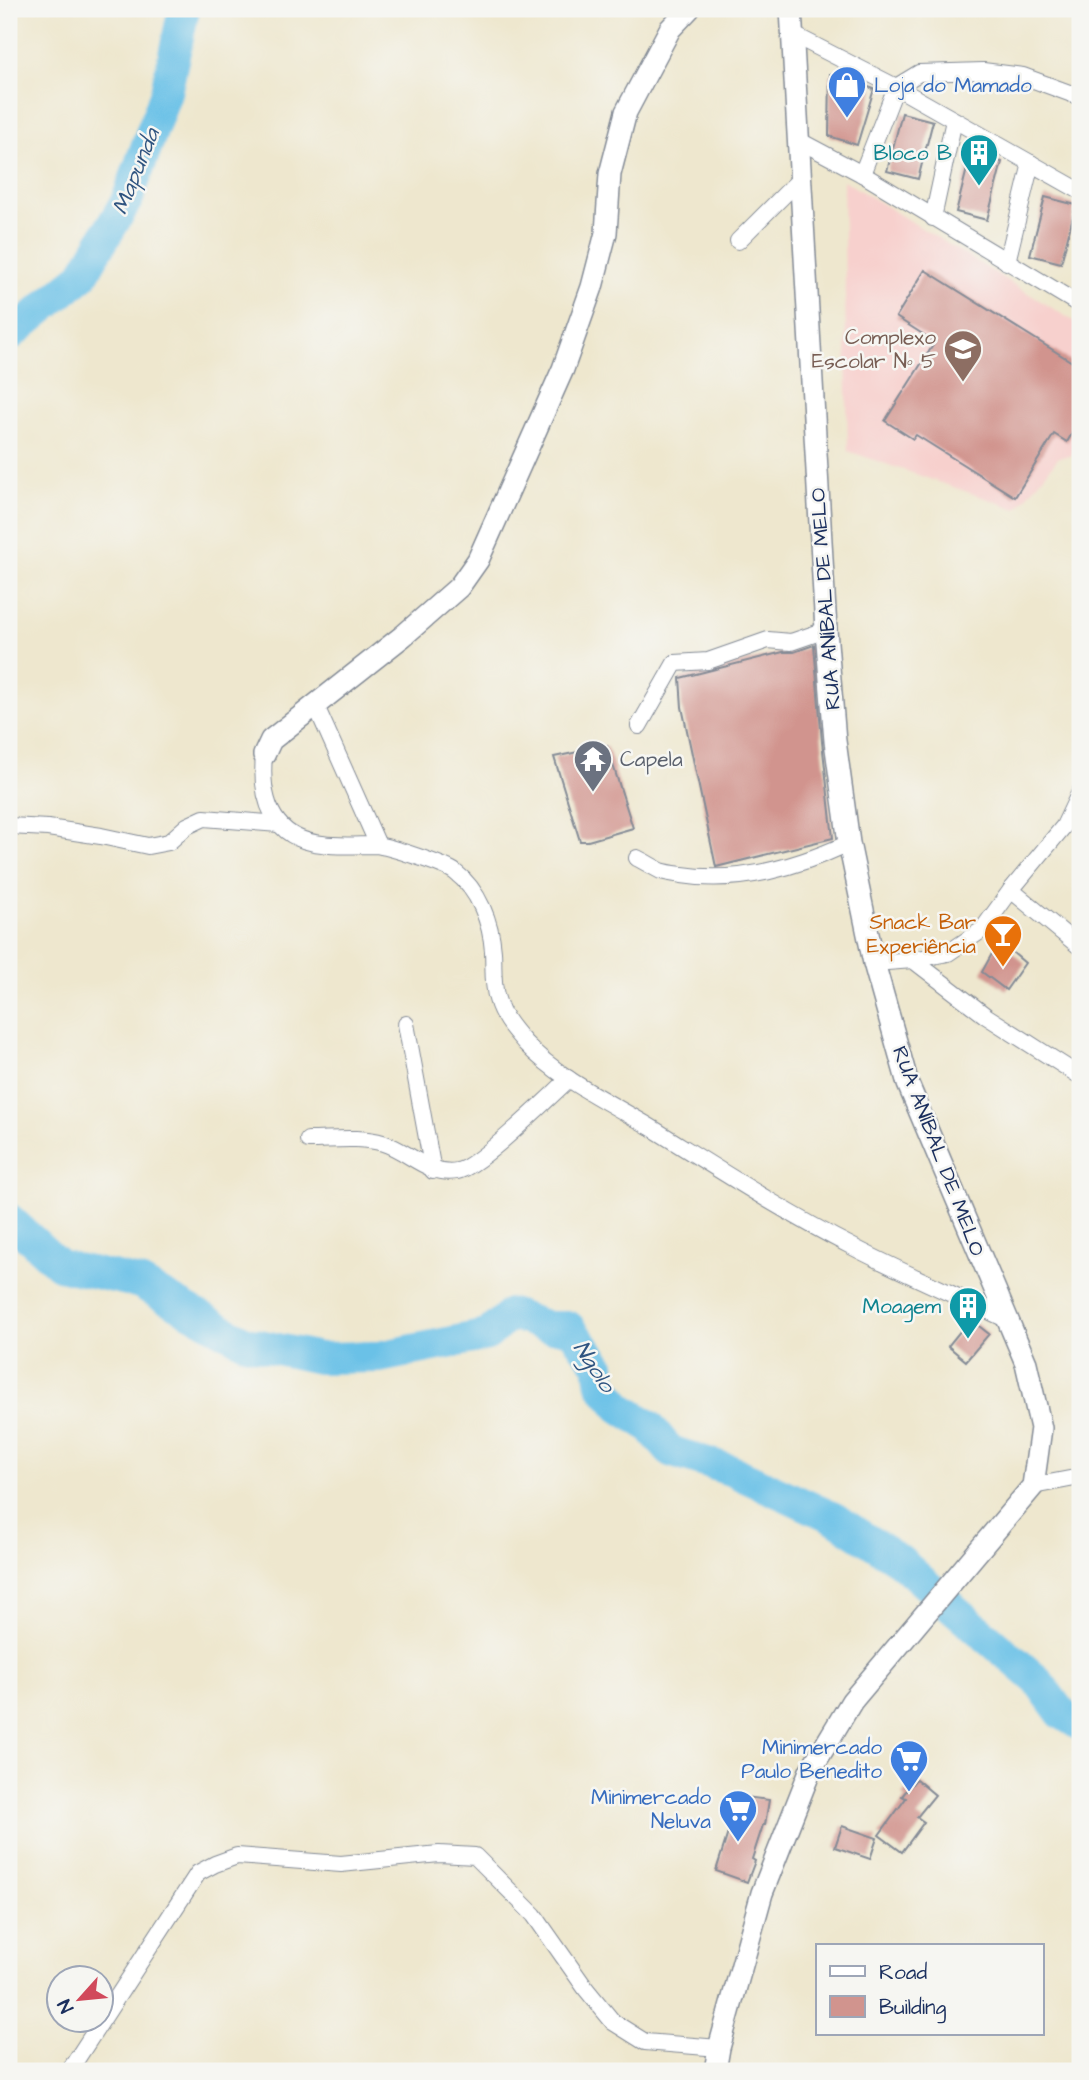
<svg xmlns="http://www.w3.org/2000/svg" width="1089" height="2080" viewBox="0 0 1089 2080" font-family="'Architects Daughter',sans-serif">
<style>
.built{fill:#f7d0cd}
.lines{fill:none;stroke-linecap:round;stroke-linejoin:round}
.river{stroke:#6ac1e7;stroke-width:32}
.building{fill:#d1948e}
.street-casing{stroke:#848b96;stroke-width:18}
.secondary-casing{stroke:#848b96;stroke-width:24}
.street{stroke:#fff;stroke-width:16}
.secondary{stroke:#fff;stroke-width:21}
.labels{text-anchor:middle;stroke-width:5;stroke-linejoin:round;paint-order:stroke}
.shop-label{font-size:21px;fill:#366cbe;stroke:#f6f6f2;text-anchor:end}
.culture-label{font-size:21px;fill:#0d838f;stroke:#f6f6f2;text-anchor:end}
.education-label{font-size:21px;fill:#785e54;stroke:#f6f6f2;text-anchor:end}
.street-label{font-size:21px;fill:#1b2f5e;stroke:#f6f6f2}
.worship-label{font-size:21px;fill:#5b616d;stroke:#f6f6f2;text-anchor:start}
.food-label{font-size:21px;fill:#c56008;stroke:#f6f6f2;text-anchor:end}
.water-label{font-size:23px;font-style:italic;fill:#2f5480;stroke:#f6f6f2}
</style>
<rect width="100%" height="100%" fill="#f6f6f2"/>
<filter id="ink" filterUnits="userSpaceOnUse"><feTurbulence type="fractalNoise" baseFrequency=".0143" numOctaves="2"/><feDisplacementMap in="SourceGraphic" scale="14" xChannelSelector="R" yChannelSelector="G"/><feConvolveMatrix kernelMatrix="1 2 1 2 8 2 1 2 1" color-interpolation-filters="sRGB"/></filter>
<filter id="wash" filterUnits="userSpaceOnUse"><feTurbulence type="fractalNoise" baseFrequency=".00686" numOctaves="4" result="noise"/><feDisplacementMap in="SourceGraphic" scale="28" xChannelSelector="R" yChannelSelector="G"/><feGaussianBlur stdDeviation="1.57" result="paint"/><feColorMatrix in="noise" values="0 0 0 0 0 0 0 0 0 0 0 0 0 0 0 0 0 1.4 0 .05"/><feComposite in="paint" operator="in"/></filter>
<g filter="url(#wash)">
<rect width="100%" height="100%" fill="#eee7ce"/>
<polygon class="built" points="843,180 1080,325 1080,441 1071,456 1059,457 1017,509 848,451"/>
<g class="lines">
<g class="river">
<polyline points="9,336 82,276 128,198 166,92 184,9"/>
<polyline points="9,1219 59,1265 140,1283 245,1342 319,1358 379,1357 487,1335 511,1314 548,1327 569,1327 599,1365 602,1385 620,1407 649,1426 670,1451 730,1470 834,1518 900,1561 940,1597 1038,1681 1061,1713 1080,1725"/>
</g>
</g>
<g id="blocks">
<g class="building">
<polygon points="830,74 874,89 857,145 829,136"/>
<polygon points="902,113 933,121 918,179 887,171"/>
<polygon points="971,153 1002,162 987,220 956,212"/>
<polygon points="1045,197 1076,205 1061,263 1030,255"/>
<polygon points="925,270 1080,367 1080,420 1067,442 1054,434 1015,497 916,435 913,439 885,421 935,342 896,317"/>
<polygon points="814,645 822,742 833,838 716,867 682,707 680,678 783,652 794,652"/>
<polygon points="607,746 633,828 588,841 580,841 554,757"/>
<polygon points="999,941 1025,963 1006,990 982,972"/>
<polygon points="970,1319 989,1334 966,1361 948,1346"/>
<polygon points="916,1779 935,1795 917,1817 924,1822 902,1852 879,1835 906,1798 902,1796"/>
<polygon points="730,1795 769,1800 765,1825 763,1825 752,1859 755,1861 747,1882 716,1871 732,1820 727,1820"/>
<polygon points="842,1826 877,1838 870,1859 835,1847"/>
</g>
</g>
</g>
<g filter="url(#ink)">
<use href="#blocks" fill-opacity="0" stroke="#848b96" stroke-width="2"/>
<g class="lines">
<g class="street-casing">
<g id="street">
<polyline points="792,34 896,87 862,174"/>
<polyline points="1080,97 1023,76 983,71 919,73 896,87 1080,191"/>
<polyline points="798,140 862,174 1080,305"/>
<polyline points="933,218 954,120"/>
<polyline points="738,241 800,179"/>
<polyline points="1007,262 1031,163"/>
<polyline points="316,706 378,845"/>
<polyline points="639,726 675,663 708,661 768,640 791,642 826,630"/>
<path d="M264,755c-4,44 8,84 58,89 18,3 36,1 53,1 13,1 71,20 80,27 24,18 36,51 38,79 1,16 -1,33 4,48 5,18 16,30 28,44 35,37 84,59 127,85 66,41 132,84 201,119 50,26 102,48 153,72"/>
<polyline points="9,826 48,828 101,836 148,846 169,842 187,826 204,818 279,824"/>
<path d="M637,858c8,4 16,9 24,13 6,2 14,3 21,4 58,9 115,-8 167,-32"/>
<polyline points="1011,890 1080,947"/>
<polyline points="913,960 986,1016 1080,1076"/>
<polyline points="874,963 913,960 948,953 982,930 1011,890 1064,826 1080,792"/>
<polyline points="406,1024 433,1171"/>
<path d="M308,1140c23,0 53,-4 75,3 26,8 45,33 74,28 21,-3 92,-74 112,-92"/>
<polyline points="1033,1486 1080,1477"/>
<polyline points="69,2071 198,1873 215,1864 237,1856 341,1864 439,1854 475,1856 534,1915 586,1989 613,2022 645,2042 719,2048"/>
</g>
</g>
<g class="secondary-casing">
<g id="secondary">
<polyline points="264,755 271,740 403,636 459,587 478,560 563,369 592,287 606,233 610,174 626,112 670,29 689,9"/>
<polyline points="715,2071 719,2048 762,1893 810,1771 852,1701 1033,1486 1041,1428 1026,1363 908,1084 874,963 849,843 835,741 826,630 791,9"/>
</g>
</g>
<use href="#street" class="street"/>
<use href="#secondary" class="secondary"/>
</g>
</g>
<defs>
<g id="shop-pin" transform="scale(2.0125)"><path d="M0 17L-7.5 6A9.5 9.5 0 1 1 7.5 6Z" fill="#3f7fe0" stroke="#f6f6f2"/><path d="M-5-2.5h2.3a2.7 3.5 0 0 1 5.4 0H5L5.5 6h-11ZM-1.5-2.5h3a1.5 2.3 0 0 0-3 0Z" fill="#fff"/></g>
<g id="building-pin" transform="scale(2.0125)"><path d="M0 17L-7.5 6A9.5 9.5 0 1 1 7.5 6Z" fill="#0f9aa8" stroke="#f6f6f2"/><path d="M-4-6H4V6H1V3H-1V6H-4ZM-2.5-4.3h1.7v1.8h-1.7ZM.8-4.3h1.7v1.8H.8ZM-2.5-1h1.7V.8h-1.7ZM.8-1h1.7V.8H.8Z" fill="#fff"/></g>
<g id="school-pin" transform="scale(2.0125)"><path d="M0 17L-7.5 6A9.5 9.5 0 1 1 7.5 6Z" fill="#8d6e63" stroke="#f6f6f2"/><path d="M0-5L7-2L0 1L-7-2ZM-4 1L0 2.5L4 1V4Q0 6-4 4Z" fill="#fff"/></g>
<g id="temple-pin" transform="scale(2.0125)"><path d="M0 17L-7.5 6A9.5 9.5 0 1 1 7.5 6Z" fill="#6b7280" stroke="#f6f6f2"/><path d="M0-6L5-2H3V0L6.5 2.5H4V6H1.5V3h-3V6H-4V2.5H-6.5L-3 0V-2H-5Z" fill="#fff"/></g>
<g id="bar-pin" transform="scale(2.0125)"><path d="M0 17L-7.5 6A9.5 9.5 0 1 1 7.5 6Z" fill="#e8710a" stroke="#f6f6f2"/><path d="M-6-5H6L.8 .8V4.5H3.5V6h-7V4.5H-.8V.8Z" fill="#fff"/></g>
<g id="supermarket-pin" transform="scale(2.0125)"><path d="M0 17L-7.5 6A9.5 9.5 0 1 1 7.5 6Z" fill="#3f7fe0" stroke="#f6f6f2"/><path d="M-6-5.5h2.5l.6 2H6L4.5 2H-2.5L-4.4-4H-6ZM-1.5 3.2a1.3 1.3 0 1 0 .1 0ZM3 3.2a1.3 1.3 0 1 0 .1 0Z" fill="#fff"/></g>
</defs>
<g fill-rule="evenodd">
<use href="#shop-pin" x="847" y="85"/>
<use href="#building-pin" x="979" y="153"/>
<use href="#school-pin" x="963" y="349"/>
<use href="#temple-pin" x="593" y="759"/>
<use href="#bar-pin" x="1003" y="934"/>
<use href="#building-pin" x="968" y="1306"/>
<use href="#supermarket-pin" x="909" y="1759"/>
<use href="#supermarket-pin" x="738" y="1809"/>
</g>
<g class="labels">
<g class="shop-label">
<text x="874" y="92" text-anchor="start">Loja do Mamado</text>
<text x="882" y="1754">Minimercado<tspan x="882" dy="24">Paulo Benedito</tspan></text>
<text x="711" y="1804">Minimercado<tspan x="711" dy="24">Neluva</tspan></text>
</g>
<g class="culture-label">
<text x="952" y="160">Bloco B</text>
<text x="941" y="1313">Moagem</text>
</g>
<g class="education-label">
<text x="936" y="344">Complexo<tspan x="936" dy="24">Escolar Nº 5</tspan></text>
</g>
<g class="street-label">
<text transform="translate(825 599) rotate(-94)" y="7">RUA ANÍBAL DE MELO</text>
<text transform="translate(939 1151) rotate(69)" y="7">RUA ANÍBAL DE MELO</text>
</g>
<g class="worship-label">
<text x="620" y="766">Capela</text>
</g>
<g class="food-label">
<text x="976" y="929">Snack Bar<tspan x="976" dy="24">Experiência</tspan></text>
</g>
<g class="water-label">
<text transform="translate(135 171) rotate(-68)" y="8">Mapunda</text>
<text transform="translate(595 1366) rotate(57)" y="8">Ngolo</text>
</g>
</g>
<rect width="1089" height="2080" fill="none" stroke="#f6f6f2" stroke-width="35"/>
<rect x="816" y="1944" width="228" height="91" fill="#f6f6f2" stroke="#9ea6b7" stroke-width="2"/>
<rect x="830" y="1966" width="35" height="10" fill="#ffffff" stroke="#9ea6b7" stroke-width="2"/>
<text x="879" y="1979" font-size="21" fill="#1b2f5e">Road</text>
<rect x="830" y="1996" width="35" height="21" fill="#d1948e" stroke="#9ea6b7" stroke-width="2"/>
<text x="879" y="2014" font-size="21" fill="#1b2f5e">Building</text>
<g transform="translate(80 1999) rotate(243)"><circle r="33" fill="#f6f6f2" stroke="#9ea6b7" stroke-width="2"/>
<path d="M0-5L12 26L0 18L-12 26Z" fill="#d1495b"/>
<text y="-10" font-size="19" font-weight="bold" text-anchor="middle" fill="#1b2f5e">N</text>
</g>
</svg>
